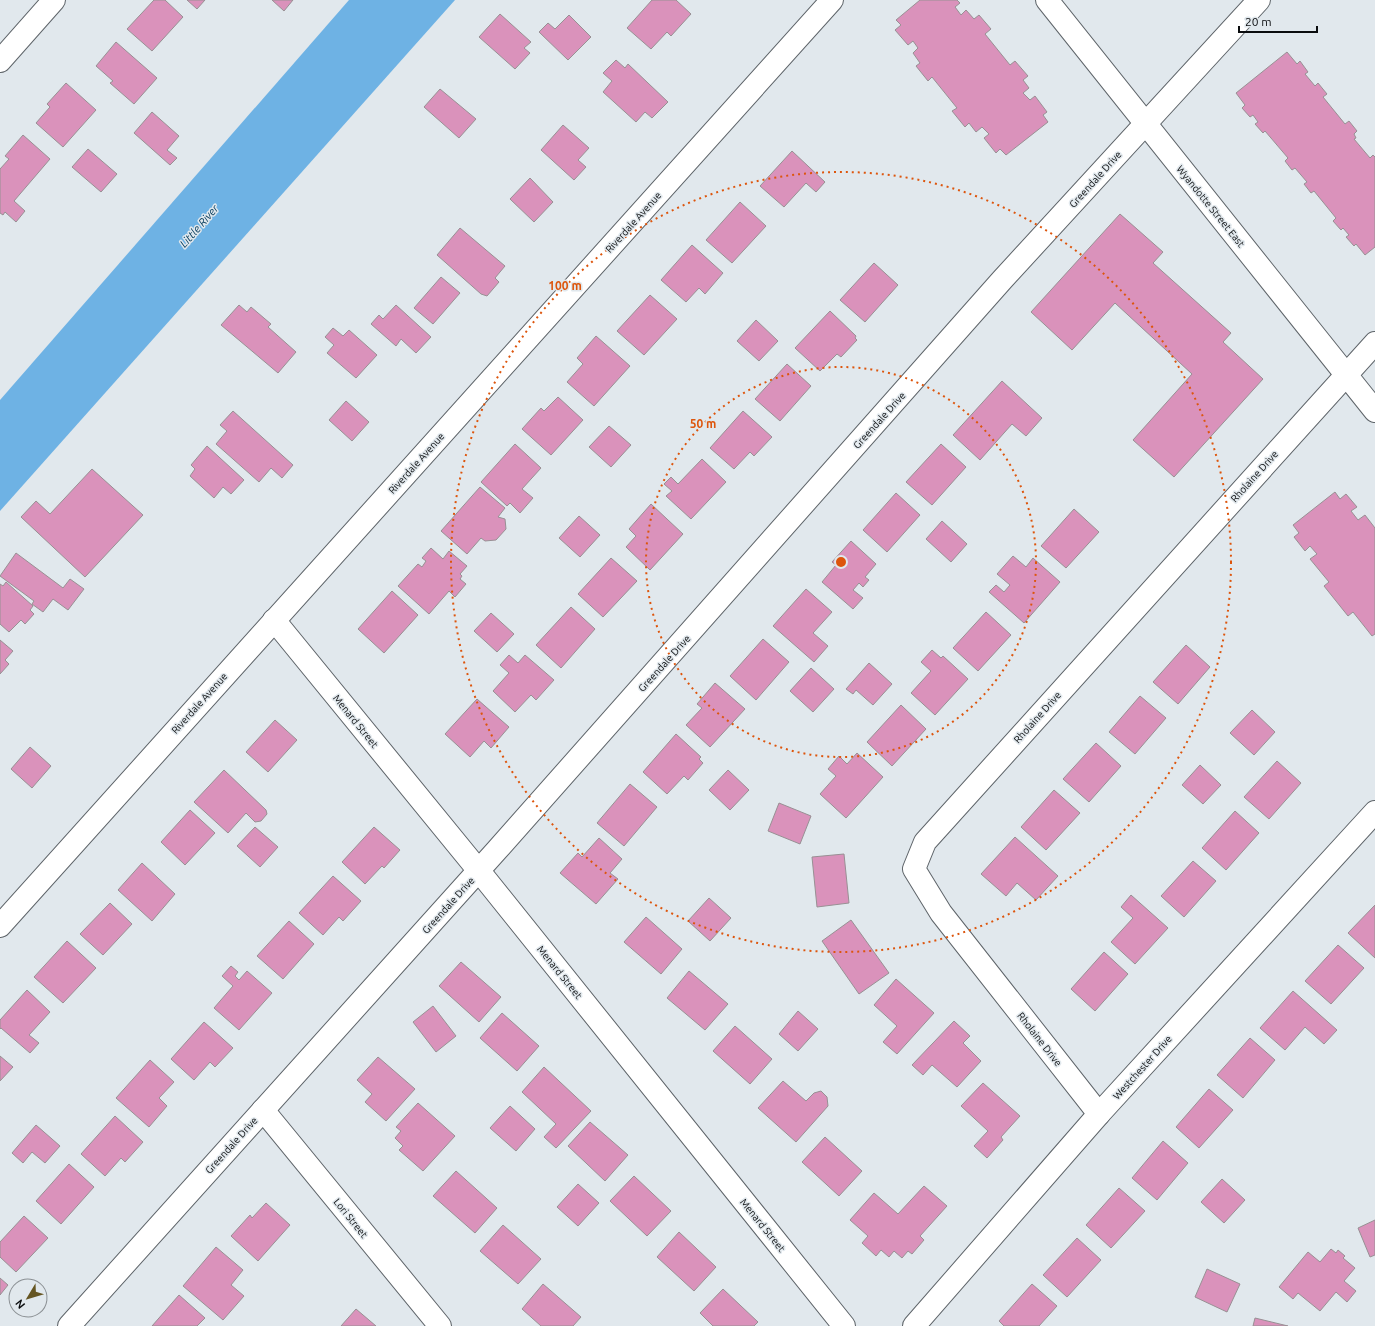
<svg xmlns="http://www.w3.org/2000/svg" width="1375" height="1326" viewBox="0 0 1375 1326" font-family="Ubuntu,sans-serif">
<style>
.water{fill:#6eb2e4}
.building{fill:#da92bb;stroke:#989094}
.lines{fill:none;stroke-linecap:round;stroke-linejoin:round}
.street-casing{stroke:#5e6469;stroke-width:24}
.secondary-casing{stroke:#5e6469;stroke-width:24}
.street{stroke:#fff;stroke-width:22}
.secondary{stroke:#fff;stroke-width:22}
.ring{fill:none;stroke:#dd550c;stroke-width:2;stroke-dasharray:2 4}
.labels{text-anchor:middle;stroke-width:3;stroke-linejoin:round;paint-order:stroke}
.street-label{font-size:10px;fill:#0a0c0e;stroke:#e1e8ed}
.water-label{font-size:11px;font-style:italic;fill:#003859;stroke:#e1e8ed}
.centre{fill:#dd550c;stroke:#e1e8ed;stroke-width:2}
.ring-label{font-size:12px;text-anchor:middle;font-weight:bold;fill:#dd550c;stroke:#e1e8ed;stroke-width:3;stroke-linejoin:round;paint-order:stroke}
</style>
<rect width="100%" height="100%" fill="#e1e8ed"/>
<polygon class="water" points="349,0 455,0 0,511 0,400"/>
<g class="building">
<polygon points="154,0 165,0 183,17 152,51 127,29"/>
<polygon points="187,0 205,0 197,9"/>
<polygon points="272,0 293,0 284,11"/>
<polygon points="652,0 676,0 691,14 671,36 667,32 651,49 627,28"/>
<polygon points="920,0 957,0 960,3 955,7 961,15 966,10 974,19 979,15 991,29 985,34 1010,65 1015,61 1028,76 1023,80 1029,88 1023,93 1030,100 1035,96 1047,112 1043,115 1048,122 1006,155 1000,149 996,153 984,138 989,134 982,127 976,132 969,123 965,127 952,111 957,108 932,77 928,81 916,66 920,63 913,53 918,48 913,41 908,45 895,30 901,25 896,20"/>
<polygon points="500,14 531,42 524,48 530,53 515,69 479,37"/>
<polygon points="569,15 591,37 568,60 539,32 548,23 555,29"/>
<polygon points="116,42 157,78 134,104 110,83 113,81 96,66"/>
<polygon points="1287,52 1297,64 1300,61 1308,72 1305,74 1315,86 1318,83 1327,94 1323,97 1345,124 1349,121 1357,131 1354,134 1356,138 1354,139 1370,158 1373,155 1375,157 1375,247 1365,255 1356,244 1354,246 1346,237 1349,235 1343,228 1341,230 1333,221 1336,218 1314,191 1311,193 1304,184 1307,182 1295,168 1292,170 1285,161 1288,158 1265,131 1263,133 1255,124 1258,122 1253,115 1250,117 1242,108 1245,105 1236,93"/>
<polygon points="616,60 625,68 628,64 668,102 652,118 645,112 636,122 603,92 612,81 603,73"/>
<polygon points="66,83 96,110 63,147 36,123 50,107 47,104"/>
<polygon points="440,89 476,119 459,138 424,107"/>
<polygon points="152,112 179,136 167,150 177,158 170,165 134,133"/>
<polygon points="563,125 589,148 578,160 586,167 574,180 541,150"/>
<polygon points="23,135 50,159 14,201 25,211 16,222 5,212 3,215 0,213 0,169 9,159 5,156"/>
<polygon points="88,149 117,174 101,192 72,167"/>
<polygon points="792,151 825,182 816,192 806,183 784,207 760,186"/>
<polygon points="530,178 553,202 534,222 510,199"/>
<polygon points="740,202 766,226 732,263 706,240"/>
<polygon points="1120,214 1163,252 1153,263 1231,333 1223,342 1263,379 1174,477 1133,440 1192,374 1115,303 1072,350 1031,312"/>
<polygon points="460,228 505,266 495,278 499,282 487,296 481,294 437,255"/>
<polygon points="692,245 723,273 705,294 699,288 686,302 661,280"/>
<polygon points="874,263 898,285 865,322 840,300"/>
<polygon points="441,277 460,293 433,324 414,308"/>
<polygon points="650,295 677,319 644,355 617,331"/>
<polygon points="239,305 247,312 251,307 271,324 268,327 296,352 278,373 221,325"/>
<polygon points="396,305 431,337 416,353 401,339 396,346 371,324 379,315 383,319"/>
<polygon points="830,311 856,336 855,338 857,340 841,357 837,354 820,371 795,348"/>
<polygon points="756,320 778,341 759,361 737,341"/>
<polygon points="333,328 343,336 349,330 377,355 356,378 327,353 334,345 325,337"/>
<polygon points="596,336 630,366 594,406 567,382 583,364 577,358"/>
<polygon points="787,364 811,386 780,421 755,399"/>
<polygon points="1002,381 1042,418 1026,436 1012,424 980,460 953,435"/>
<polygon points="558,397 583,420 551,455 522,429 541,408 544,411"/>
<polygon points="346,401 369,422 352,441 329,420"/>
<polygon points="233,411 293,465 282,478 271,468 259,482 216,444 227,431 220,425"/>
<polygon points="743,411 772,437 754,456 750,452 734,469 710,448"/>
<polygon points="609,426 631,445 611,467 589,447"/>
<polygon points="515,444 541,468 522,489 533,498 520,513 510,503 507,506 481,482"/>
<polygon points="941,444 966,467 932,505 906,482"/>
<polygon points="207,446 244,480 231,494 223,487 214,498 190,476 195,469 191,465"/>
<polygon points="702,459 726,482 691,519 666,496 672,491 664,484 671,477 678,484"/>
<polygon points="92,469 143,515 85,577 21,517 36,501 50,514"/>
<polygon points="480,487 505,508 498,517 505,519 506,529 496,540 485,541 481,538 467,554 441,531"/>
<polygon points="1335,492 1340,499 1346,494 1357,507 1351,511 1358,520 1365,515 1375,528 1375,634 1372,636 1353,612 1348,616 1324,586 1329,582 1310,559 1317,554 1310,546 1305,551 1294,537 1299,533 1293,525"/>
<polygon points="896,493 920,515 887,552 863,530"/>
<polygon points="651,504 683,534 650,570 626,547 636,536 629,529"/>
<polygon points="1074,509 1099,532 1066,568 1041,546"/>
<polygon points="579,516 600,535 580,557 559,538"/>
<polygon points="942,521 967,544 951,562 926,539"/>
<polygon points="851,541 876,564 865,577 869,580 863,587 859,583 853,590 863,598 853,609 822,582 836,565 832,562"/>
<polygon points="431,548 443,559 449,551 467,566 460,574 462,576 460,579 466,584 455,597 449,591 429,614 398,586 418,564 422,567 426,561 422,558"/>
<polygon points="16,553 63,588 70,579 84,589 68,610 53,599 43,612 32,604 34,601 0,576"/>
<polygon points="1013,556 1026,567 1033,558 1060,582 1024,623 989,592 996,585 1004,592 1010,585 997,574"/>
<polygon points="611,558 637,581 603,617 578,594"/>
<polygon points="6,582 33,606 30,610 34,614 25,624 21,620 9,632 0,624 0,584 3,586"/>
<polygon points="806,589 832,612 813,633 828,646 814,662 773,626"/>
<polygon points="392,591 418,615 384,653 358,629"/>
<polygon points="571,607 595,629 561,668 536,645"/>
<polygon points="986,612 1011,635 978,671 953,648"/>
<polygon points="491,613 514,634 497,652 474,631"/>
<polygon points="763,639 789,662 756,700 730,676"/>
<polygon points="0,640 13,651 5,660 9,664 0,674"/>
<polygon points="1186,645 1210,667 1178,704 1153,682"/>
<polygon points="932,650 941,658 943,656 968,679 935,715 911,693 931,671 921,662"/>
<polygon points="509,655 518,663 525,655 554,680 536,700 531,695 515,712 493,691 509,673 500,665"/>
<polygon points="869,663 892,684 873,705 856,690 853,694 846,689"/>
<polygon points="811,668 834,689 813,712 790,691"/>
<polygon points="715,683 745,709 710,747 686,725 702,708 697,704"/>
<polygon points="1140,696 1166,718 1135,754 1109,732"/>
<polygon points="477,699 509,727 491,748 484,741 470,757 445,734"/>
<polygon points="901,705 926,729 892,766 867,742"/>
<polygon points="1252,710 1275,732 1254,755 1230,733"/>
<polygon points="275,720 297,740 268,772 246,752"/>
<polygon points="676,734 701,757 699,759 703,763 688,780 684,776 667,794 643,772"/>
<polygon points="1096,743 1121,766 1089,802 1063,779"/>
<polygon points="30,747 51,766 32,788 11,769"/>
<polygon points="857,753 883,777 846,818 820,794 836,776 828,769 839,756 847,764"/>
<polygon points="1277,761 1301,783 1269,819 1244,797"/>
<polygon points="1200,765 1221,785 1203,804 1182,785"/>
<polygon points="224,770 266,810 267,814 261,821 255,822 246,813 228,833 194,802"/>
<polygon points="728,770 749,790 730,810 709,790"/>
<polygon points="630,784 657,807 624,846 597,823"/>
<polygon points="1054,790 1080,813 1046,850 1021,827"/>
<polygon points="779,803 811,816 800,844 768,831"/>
<polygon points="190,810 215,833 185,865 161,842"/>
<polygon points="1235,811 1259,833 1226,870 1202,848"/>
<polygon points="255,827 278,847 260,867 237,846"/>
<polygon points="374,827 400,850 384,868 382,866 365,884 342,862"/>
<polygon points="1015,837 1058,876 1036,900 1017,883 1006,896 981,874"/>
<polygon points="599,838 622,859 610,873 618,879 596,904 560,873 578,853 582,857"/>
<polygon points="844,854 849,903 817,907 812,857"/>
<polygon points="1193,861 1216,881 1184,917 1161,896"/>
<polygon points="142,863 175,894 152,921 118,890"/>
<polygon points="333,876 361,901 343,921 339,917 323,935 299,913"/>
<polygon points="1131,895 1168,928 1135,964 1111,942 1133,918 1121,907"/>
<polygon points="709,898 731,918 710,941 688,921"/>
<polygon points="110,903 132,924 103,955 80,934"/>
<polygon points="1375,905 1375,958 1348,933"/>
<polygon points="646,917 682,949 661,974 624,942"/>
<polygon points="851,920 889,973 859,994 822,941"/>
<polygon points="289,921 314,944 283,979 257,956"/>
<polygon points="67,941 96,968 63,1003 34,977"/>
<polygon points="1338,945 1364,968 1331,1004 1305,981"/>
<polygon points="1104,952 1128,974 1095,1011 1071,989"/>
<polygon points="461,962 501,997 479,1022 439,986"/>
<polygon points="231,966 238,972 235,976 239,980 247,971 272,993 239,1030 214,1008 233,986 222,976"/>
<polygon points="689,971 728,1004 705,1030 667,998"/>
<polygon points="896,979 934,1013 897,1054 883,1042 897,1026 874,1005"/>
<polygon points="27,990 50,1012 29,1035 39,1043 30,1053 1,1028 0,1029 0,1020"/>
<polygon points="1293,991 1337,1030 1324,1044 1305,1027 1285,1050 1260,1028"/>
<polygon points="433,1006 456,1036 436,1052 413,1022"/>
<polygon points="798,1011 818,1029 798,1051 779,1034"/>
<polygon points="502,1013 539,1046 517,1071 480,1038"/>
<polygon points="954,1021 970,1036 963,1043 981,1061 957,1087 932,1065 923,1075 912,1065"/>
<polygon points="204,1022 233,1048 215,1067 210,1062 194,1080 171,1059"/>
<polygon points="735,1026 772,1059 750,1084 713,1051"/>
<polygon points="1250,1038 1275,1060 1243,1098 1217,1075"/>
<polygon points="0,1056 13,1067 0,1081"/>
<polygon points="378,1057 415,1089 386,1121 365,1102 372,1094 357,1080"/>
<polygon points="150,1060 174,1082 159,1098 167,1106 149,1127 116,1098"/>
<polygon points="544,1067 591,1111 556,1148 544,1137 556,1124 522,1092"/>
<polygon points="783,1081 806,1101 814,1093 821,1091 827,1097 828,1106 796,1142 758,1108"/>
<polygon points="983,1083 1020,1116 1001,1137 1003,1140 987,1158 974,1146 988,1131 961,1106"/>
<polygon points="1209,1089 1233,1110 1199,1148 1176,1127"/>
<polygon points="418,1103 455,1136 423,1171 399,1150 403,1146 395,1138 401,1131 396,1127"/>
<polygon points="510,1106 535,1129 516,1151 490,1128"/>
<polygon points="115,1116 143,1142 125,1162 121,1158 105,1176 81,1154"/>
<polygon points="590,1122 628,1155 605,1181 568,1146"/>
<polygon points="36,1125 60,1146 45,1163 32,1152 23,1163 12,1153"/>
<polygon points="825,1137 862,1171 839,1196 802,1162"/>
<polygon points="1163,1141 1188,1163 1157,1200 1132,1178"/>
<polygon points="69,1164 94,1187 61,1224 36,1201"/>
<polygon points="456,1171 497,1208 475,1233 433,1196"/>
<polygon points="634,1176 671,1211 647,1236 610,1201"/>
<polygon points="1222,1179 1245,1200 1224,1223 1201,1202"/>
<polygon points="578,1184 599,1203 578,1226 557,1207"/>
<polygon points="924,1186 947,1206 920,1236 924,1240 912,1254 908,1251 902,1258 894,1251 889,1257 881,1250 876,1256 862,1243 868,1236 850,1220 874,1193 898,1214"/>
<polygon points="1119,1188 1145,1211 1111,1248 1086,1225"/>
<polygon points="266,1203 290,1225 258,1261 231,1236 250,1215 252,1218"/>
<polygon points="24,1216 48,1238 16,1272 0,1257 0,1242"/>
<polygon points="1375,1220 1375,1255 1370,1257 1358,1228"/>
<polygon points="503,1225 541,1259 518,1284 480,1251"/>
<polygon points="679,1232 716,1267 694,1291 657,1257"/>
<polygon points="1077,1238 1101,1260 1067,1297 1043,1275"/>
<polygon points="216,1247 243,1270 231,1285 244,1296 223,1320 183,1286"/>
<polygon points="1331,1249 1336,1253 1338,1250 1345,1256 1343,1258 1355,1268 1344,1281 1356,1291 1347,1302 1336,1292 1320,1311 1298,1293 1293,1299 1279,1287 1308,1252 1320,1262"/>
<polygon points="1207,1269 1240,1284 1227,1312 1195,1297"/>
<polygon points="0,1278 8,1285 0,1295"/>
<polygon points="543,1284 581,1317 573,1326 541,1326 522,1309"/>
<polygon points="1032,1284 1057,1306 1039,1326 1004,1326 999,1321"/>
<polygon points="723,1289 758,1322 754,1326 713,1326 700,1313"/>
<polygon points="179,1295 205,1318 197,1326 152,1326"/>
<polygon points="356,1309 376,1326 341,1326"/>
<polygon points="1255,1318 1288,1326 1253,1326"/>
</g>
<g class="lines">
<g class="street-casing">
<g id="street">
<polyline points="0,61 54,0"/>
<polyline points="274,620 479,871 844,1326"/>
<polyline points="263,1110 440,1326"/>
<polyline points="1099,1114 941,913 914,869 925,842 1375,343"/>
<polyline points="69,1326 497,850 1002,280 1259,0"/>
<polyline points="914,1326 1099,1114 1375,812"/>
</g>
</g>
<g class="secondary-casing">
<g id="secondary">
<polyline points="1047,0 1375,411"/>
<polyline points="0,926 832,0"/>
</g>
</g>
<use href="#street" class="street"/>
<use href="#secondary" class="secondary"/>
</g>
<g class="ring">
<circle cx="841" cy="562" r="195"/>
<circle cx="841" cy="562" r="390"/>
</g>
<g class="labels">
<g class="street-label">
<text transform="translate(1095 179) rotate(-48)" y="4">Greendale Drive</text>
<text transform="translate(1211 206) rotate(51)" y="4">Wyandotte Street East</text>
<text transform="translate(633 222) rotate(-48)" y="4">Riverdale Avenue</text>
<text transform="translate(879 420) rotate(-48)" y="4">Greendale Drive</text>
<text transform="translate(416 463) rotate(-48)" y="4">Riverdale Avenue</text>
<text transform="translate(1254 476) rotate(-48)" y="4">Rholaine Drive</text>
<text transform="translate(664 663) rotate(-48)" y="4">Greendale Drive</text>
<text transform="translate(199 703) rotate(-48)" y="4">Riverdale Avenue</text>
<text transform="translate(1037 717) rotate(-48)" y="4">Rholaine Drive</text>
<text transform="translate(356 721) rotate(51)" y="4">Menard Street</text>
<text transform="translate(448 905) rotate(-48)" y="4">Greendale Drive</text>
<text transform="translate(560 972) rotate(51)" y="4">Menard Street</text>
<text transform="translate(1040 1039) rotate(52)" y="4">Rholaine Drive</text>
<text transform="translate(1142 1067) rotate(-48)" y="4">Westchester Drive</text>
<text transform="translate(231 1145) rotate(-48)" y="4">Greendale Drive</text>
<text transform="translate(351 1218) rotate(51)" y="4">Lori Street</text>
<text transform="translate(763 1225) rotate(51)" y="4">Menard Street</text>
</g>
<g class="water-label">
<text transform="translate(199 226) rotate(-49)" y="4">Little River</text>
</g>
</g>
<circle cx="841" cy="562" r="6" class="centre"/>
<g class="ring-label">
<text x="565" y="290">100 m</text>
<text x="703" y="428">50 m</text>
</g>
<g transform="translate(28 1298) rotate(232)"><circle r="19" fill="#e1e8ed" stroke="#8b9094"/>
<path d="M0-3L7 15L0 10L-7 15Z" fill="#655522"/>
<text y="-6" font-size="11" font-weight="bold" text-anchor="middle" fill="#0a0c0e">N</text>
</g>
<path d="M1239 26v6h78v-6" fill="none" stroke="#0a0c0e" stroke-width="2"/>
<text x="1245" y="26" font-size="12" fill="#0a0c0e" stroke="#e1e8ed" stroke-width="3" paint-order="stroke">20 m</text>
</svg>
